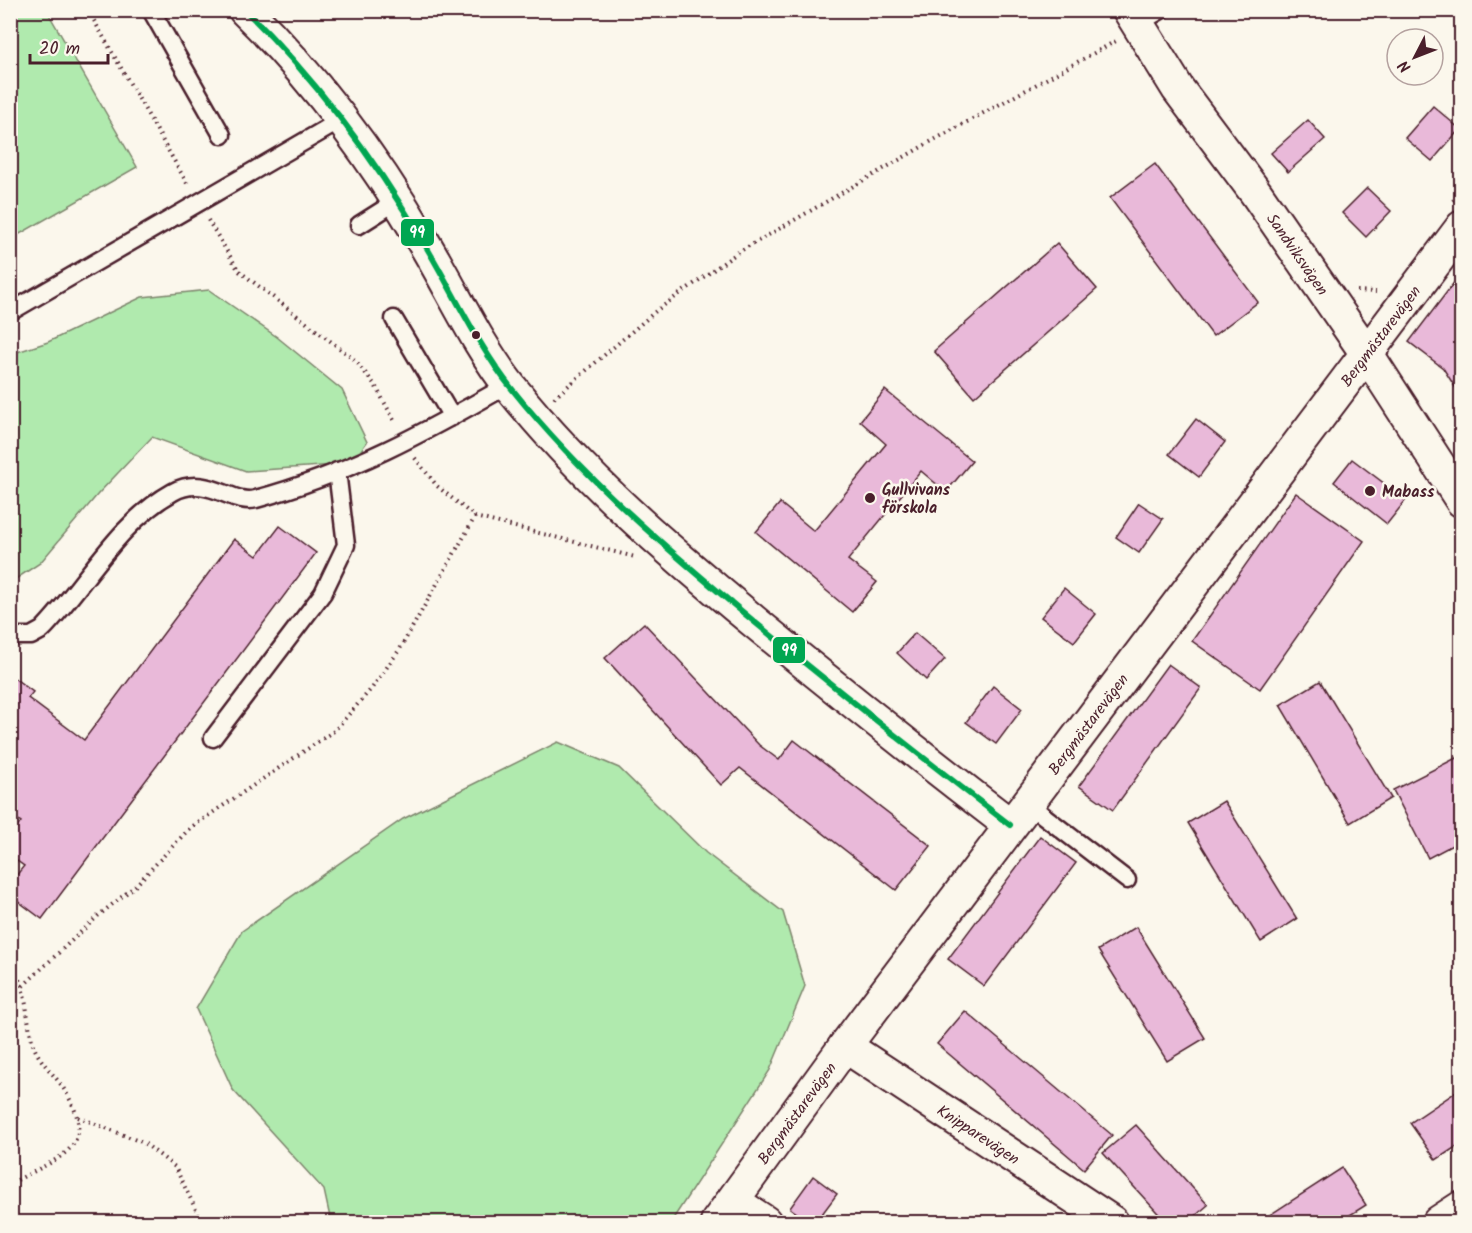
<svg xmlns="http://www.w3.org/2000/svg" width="1472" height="1233" viewBox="0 0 1472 1233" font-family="Kalam,sans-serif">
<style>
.green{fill:#b0eaae;stroke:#7d846c;stroke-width:1.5}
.building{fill:#e9b9d9;stroke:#4a1f2b;stroke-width:1.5}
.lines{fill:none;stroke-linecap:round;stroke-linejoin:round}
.lane-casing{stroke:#4a1f2b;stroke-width:21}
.street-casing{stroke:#4a1f2b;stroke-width:36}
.path{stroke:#4a1f2b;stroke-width:4;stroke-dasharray:1.5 4.5;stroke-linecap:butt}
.lane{stroke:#fbf7ec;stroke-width:16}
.street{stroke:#fbf7ec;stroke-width:32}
.bus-1-casing{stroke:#fbf7ec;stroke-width:10}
.bus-1{stroke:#00a651;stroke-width:6}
.bus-dot{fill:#4a1f2b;stroke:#fbf7ec;stroke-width:2}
.labels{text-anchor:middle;stroke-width:5;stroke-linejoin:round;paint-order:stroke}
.street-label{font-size:16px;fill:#4a1f2b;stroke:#fbf7ec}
.poi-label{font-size:16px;font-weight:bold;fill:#4a1f2b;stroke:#fbf7ec;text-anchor:start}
.line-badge{stroke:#fbf7ec;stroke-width:2}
.badge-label{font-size:16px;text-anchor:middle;font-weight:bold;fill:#fff}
</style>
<rect width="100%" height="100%" fill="#fbf7ec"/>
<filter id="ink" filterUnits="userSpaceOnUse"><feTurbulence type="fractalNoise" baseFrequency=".0167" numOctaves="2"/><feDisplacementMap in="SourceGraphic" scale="12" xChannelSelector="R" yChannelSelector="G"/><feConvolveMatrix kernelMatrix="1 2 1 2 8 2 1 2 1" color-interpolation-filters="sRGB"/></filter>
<g filter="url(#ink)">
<g class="green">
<polygon points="11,10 47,11 137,167 11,239"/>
<polygon points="209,290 277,337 342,390 367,442 351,464 246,471 152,437 98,494 40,563 11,582 11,354 48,342 142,297"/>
<polygon points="558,742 619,768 706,853 783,912 805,986 770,1070 671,1222 331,1222 324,1190 233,1090 196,1009 242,931 403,819"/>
</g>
<g class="building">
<polygon points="1433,106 1460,129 1432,161 1405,138"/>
<polygon points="1308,120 1325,139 1288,172 1271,153"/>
<polygon points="1155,164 1258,302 1213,336 1110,198"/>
<polygon points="1367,188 1391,211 1366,237 1342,213"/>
<polygon points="1057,243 1097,289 974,397 934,351"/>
<polygon points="1462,272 1462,398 1443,368 1409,342"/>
<polygon points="885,390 972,461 946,492 921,471 848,560 877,582 852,612 756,532 780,503 814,531 886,444 860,421"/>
<polygon points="1196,419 1225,442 1199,477 1169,454"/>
<polygon points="1352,459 1406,500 1387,524 1334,482"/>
<polygon points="1296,493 1364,541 1260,689 1192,641"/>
<polygon points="1139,503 1163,519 1139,553 1116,537"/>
<polygon points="280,526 316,553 42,919 10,895 10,883 24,866 10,856 10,837 21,822 10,814 10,675 33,692 28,698 84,740 234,539 257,556"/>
<polygon points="1064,588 1096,614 1074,642 1041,617"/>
<polygon points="644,623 759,745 779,760 794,740 931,846 896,890 740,768 721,785 605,658"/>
<polygon points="915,633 945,659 926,680 897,653"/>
<polygon points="1168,664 1201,688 1113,810 1079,786"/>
<polygon points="1320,681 1391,798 1350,823 1280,705"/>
<polygon points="993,686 1022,709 996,744 966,722"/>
<polygon points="1462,755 1462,840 1428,858 1393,790"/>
<polygon points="1224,801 1297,919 1261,942 1188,823"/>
<polygon points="1040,836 1076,863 984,986 948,959"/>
<polygon points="1136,927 1205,1038 1167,1061 1098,950"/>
<polygon points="965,1011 1112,1135 1084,1169 937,1044"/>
<polygon points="1462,1088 1462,1143 1436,1160 1410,1123"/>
<polygon points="1136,1125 1208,1205 1188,1222 1166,1222 1103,1153"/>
<polygon points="1342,1168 1366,1205 1339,1222 1259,1222"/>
<polygon points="813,1176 837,1194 816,1222 809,1222 790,1208"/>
</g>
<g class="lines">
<g class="lane-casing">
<g id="lane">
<polyline points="151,10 222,135"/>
<polyline points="1137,24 1161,10"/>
<polyline points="359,225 397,201"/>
<polyline points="10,312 343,119"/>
<polyline points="394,319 452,417"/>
<path d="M10,636h21l11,-6c43,-44 75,-107 131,-138 34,-19 60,14 83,7 93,-25 170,-67 252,-114"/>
<polyline points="213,738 323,593 346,545 337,471"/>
<polyline points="1027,803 1127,880"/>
</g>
</g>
<g class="street-casing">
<g id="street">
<path d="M245,10c71,69 129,148 179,233 29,48 53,102 88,146 71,89 157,162 245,235 83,68 167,135 253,201"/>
<path id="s1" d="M1129,10l49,79 78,104 111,161 95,147"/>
<path id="s2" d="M845,1046l267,176"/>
<polyline points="733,1201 765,1222"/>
<path id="s3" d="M717,1222l128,-176 617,-819"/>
<polyline points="1439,1222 1462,1207"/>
</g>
</g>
<g class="path">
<polyline points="88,10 188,185"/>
<polyline points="1453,201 1462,189"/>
<polyline points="208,220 239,271 355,360 375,385 395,422"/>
<polyline points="1357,291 1376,292"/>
<polyline points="554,398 656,311 737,253 932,141 1116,41"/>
<polyline points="415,458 437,486 475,517 635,557"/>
<path d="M10,964c19,25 15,52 23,80 5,16 19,28 29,42 41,63 -2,70 -52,98"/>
<polyline points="23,986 98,916 135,886 190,828 334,731 372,688 400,649 475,517"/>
<polyline points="78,1117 144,1143 175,1167 202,1222"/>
</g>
<use href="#lane" class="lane"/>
<use href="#street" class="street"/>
<g class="bus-1-casing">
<path id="bus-1" d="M245,10c71,69 129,148 179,233 29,48 53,102 88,146 71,89 157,162 245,235 83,68 167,135 253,201"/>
</g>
<use href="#bus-1" class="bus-1"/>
</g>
</g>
<g class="bus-dot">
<circle cx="476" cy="335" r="5"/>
<circle cx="1370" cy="491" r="6"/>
<circle cx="870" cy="498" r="6"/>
</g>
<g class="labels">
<g class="street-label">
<text dy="6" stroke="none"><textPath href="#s1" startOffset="297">Sandviksvägen</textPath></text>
<text dy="6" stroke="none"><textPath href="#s3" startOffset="1107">Bergmästarevägen</textPath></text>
<text dy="6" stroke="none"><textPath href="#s3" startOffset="621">Bergmästarevägen</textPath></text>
<text dy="6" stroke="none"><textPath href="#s3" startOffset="135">Bergmästarevägen</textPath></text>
<text dy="6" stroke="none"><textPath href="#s2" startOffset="160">Knipparevägen</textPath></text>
</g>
<g class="poi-label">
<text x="882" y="495">Gullvivans<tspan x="882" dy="18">förskola</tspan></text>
<text x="1382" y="497">Mabass</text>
</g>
</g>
<g class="line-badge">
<rect x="400" y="218" width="35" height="29" rx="6" fill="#00a651"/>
<rect x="772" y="636" width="34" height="28" rx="6" fill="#00a651"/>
</g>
<g class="badge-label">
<text x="417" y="238">99</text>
<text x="789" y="656">99</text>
</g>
<rect width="1472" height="1233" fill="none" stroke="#fbf7ec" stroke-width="36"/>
<rect x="18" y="18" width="1436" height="1197" fill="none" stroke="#4a1f2b" stroke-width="2" filter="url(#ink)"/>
<g transform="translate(1415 57) rotate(228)"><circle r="28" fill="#fbf7ec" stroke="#b4a19f" stroke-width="1.5"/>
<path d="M0-4.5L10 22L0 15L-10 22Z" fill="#4a1f2b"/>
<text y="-9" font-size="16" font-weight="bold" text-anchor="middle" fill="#4a1f2b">N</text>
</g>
<path d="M30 54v9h78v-9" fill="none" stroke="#4a1f2b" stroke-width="3"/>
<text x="39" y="54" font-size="18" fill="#4a1f2b" stroke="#fbf7ec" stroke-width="4.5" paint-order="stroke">20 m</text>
</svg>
